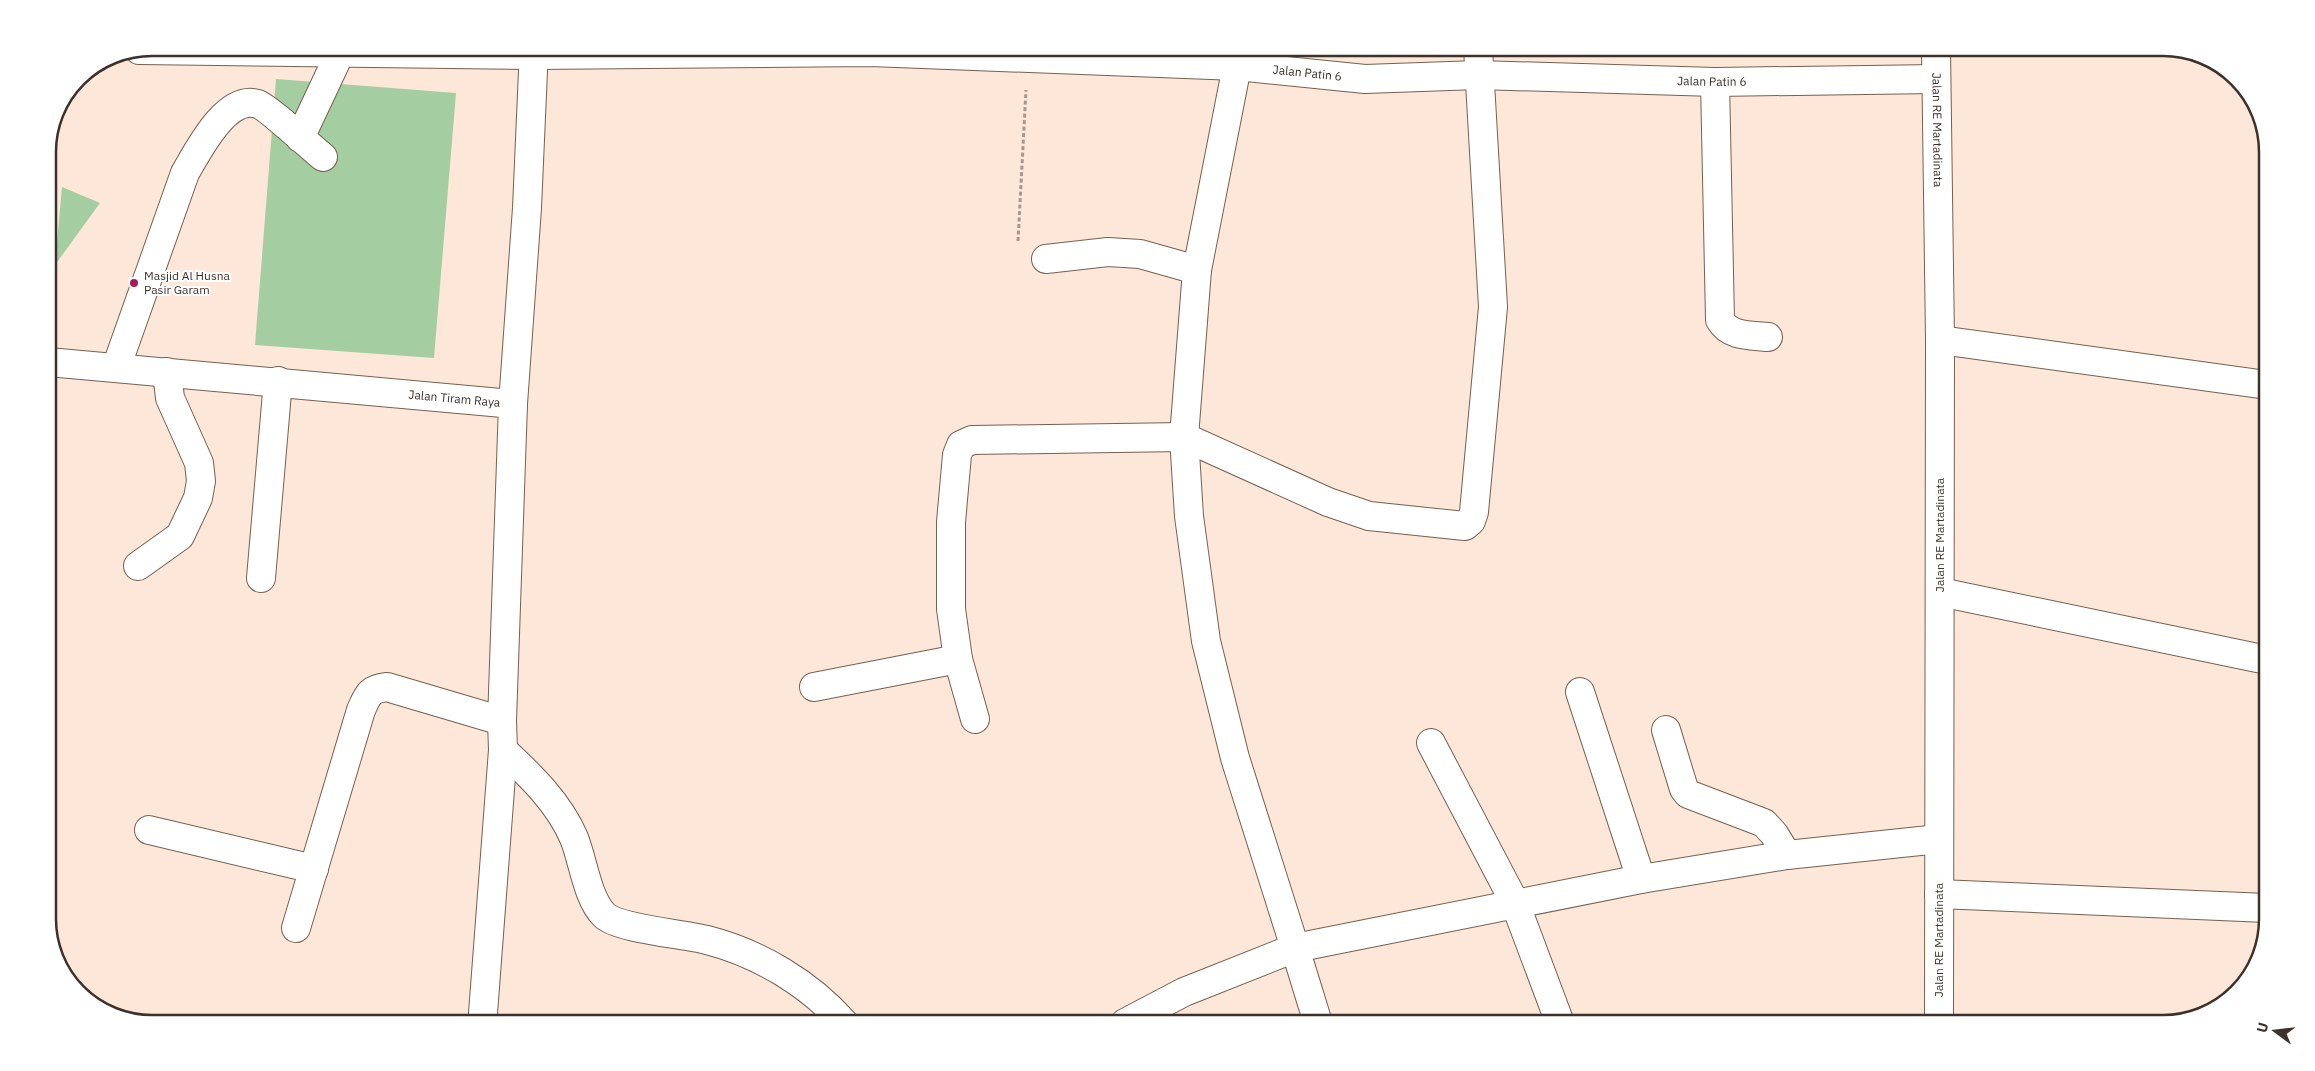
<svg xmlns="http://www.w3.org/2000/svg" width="2315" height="1071" viewBox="0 0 2315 1071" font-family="'IBM Plex Sans',sans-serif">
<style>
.green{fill:#a4cda1}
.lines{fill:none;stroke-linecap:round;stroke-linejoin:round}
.minor-casing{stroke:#766050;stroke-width:30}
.path{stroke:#a7978c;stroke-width:3;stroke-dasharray:4 2.5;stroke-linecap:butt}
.minor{stroke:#fff;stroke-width:28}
.poi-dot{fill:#a91955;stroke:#fff;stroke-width:2}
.labels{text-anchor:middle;stroke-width:4;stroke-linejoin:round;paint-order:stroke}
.street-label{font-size:12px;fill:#3c322b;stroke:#fff}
.poi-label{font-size:12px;fill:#3c322b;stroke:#fff;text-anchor:start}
.rim{fill:none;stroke:#3c322b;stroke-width:2.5}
</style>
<rect width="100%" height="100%" fill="#fde7d9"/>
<g class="green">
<polygon points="276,79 456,93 434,358 255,345"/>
<polygon points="62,187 100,203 55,265"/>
</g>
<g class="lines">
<g class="minor-casing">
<g id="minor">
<path id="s1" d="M1936,48l4,292 -1,683"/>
<path id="s2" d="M139,50l395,5 337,-3 366,14 128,13 113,-4 237,7 221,-3"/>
<path d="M1715,82l5,238c10,17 30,15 48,17"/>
<polyline points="300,138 340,53"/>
<polyline points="1046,259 1108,252 1140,254 1197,270"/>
<polyline points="1940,340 2267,385"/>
<path id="s3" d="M48,362l465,42"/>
<path d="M116,368l69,-195c13,-22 41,-79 73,-69 9,3 54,44 65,53"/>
<polyline points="138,566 180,536 198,498 201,481 199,463 170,398 167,372"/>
<polyline points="261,578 278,381"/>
<polyline points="1940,592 2267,660"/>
<polyline points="814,687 958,659"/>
<polyline points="1580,692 1641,879"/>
<polyline points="975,719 958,659 951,609 951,522 957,455 961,445 972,440 1184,437 1328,502 1369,516 1465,526 1471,521 1474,512 1493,307 1478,48"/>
<polyline points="1666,730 1684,789 1688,794 1764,823 1774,834 1787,855"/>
<polyline points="1431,743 1515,903 1560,1023"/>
<path d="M503,750c28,26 56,53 71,88 9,22 13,60 30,77 14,14 81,19 103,25 51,13 102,43 137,83"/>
<polyline points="149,830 314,869"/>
<polyline points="1939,894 2267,908"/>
<path d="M296,928l65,-218c7,-15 8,-21 26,-23l115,34"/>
<polyline points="484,1023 483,1013 503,750 502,721 513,404 527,208 534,48"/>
<polyline points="1125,1023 1184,992 1295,948 1235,758 1206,641 1189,516 1184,437 1197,270 1237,66 1237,49"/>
<polyline points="1318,1023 1295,948 1641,879 1787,855 1939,839"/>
</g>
</g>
<polyline class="path" points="1018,241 1026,90"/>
<use href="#minor" class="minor"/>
</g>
<circle class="poi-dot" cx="134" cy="283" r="5"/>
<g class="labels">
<g class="street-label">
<text dy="4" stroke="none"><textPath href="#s2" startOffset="1169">Jalan Patin 6</textPath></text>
<text dy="4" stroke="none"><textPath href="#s2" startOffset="1574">Jalan Patin 6</textPath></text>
<text dy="4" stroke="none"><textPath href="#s1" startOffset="82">Jalan RE Martadinata</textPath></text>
<text dy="4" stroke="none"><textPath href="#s3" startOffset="408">Jalan Tiram Raya</textPath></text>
<text transform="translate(1940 535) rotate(-90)" y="4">Jalan RE Martadinata</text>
<text transform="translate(1939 940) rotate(-90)" y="4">Jalan RE Martadinata</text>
</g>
<g class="poi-label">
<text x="144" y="280">Masjid Al Husna<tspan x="144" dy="14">Pasir Garam</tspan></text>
</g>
</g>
<path d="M0 0H2315V1071H0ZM152 56H2163A96 96 0 0 1 2259 152V919A96 96 0 0 1 2163 1015H152A96 96 0 0 1 56 919V152A96 96 0 0 1 152 56Z" fill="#fff" fill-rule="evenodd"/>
<path class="rim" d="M152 56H2163A96 96 0 0 1 2259 152V919A96 96 0 0 1 2163 1015H152A96 96 0 0 1 56 919V152A96 96 0 0 1 152 56Z"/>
<g transform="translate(2275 1031) rotate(285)" stroke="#ffffff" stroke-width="4" paint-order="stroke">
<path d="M0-4L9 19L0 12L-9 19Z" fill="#3c322b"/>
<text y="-8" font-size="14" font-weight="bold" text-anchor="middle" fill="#3c322b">U</text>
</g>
</svg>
